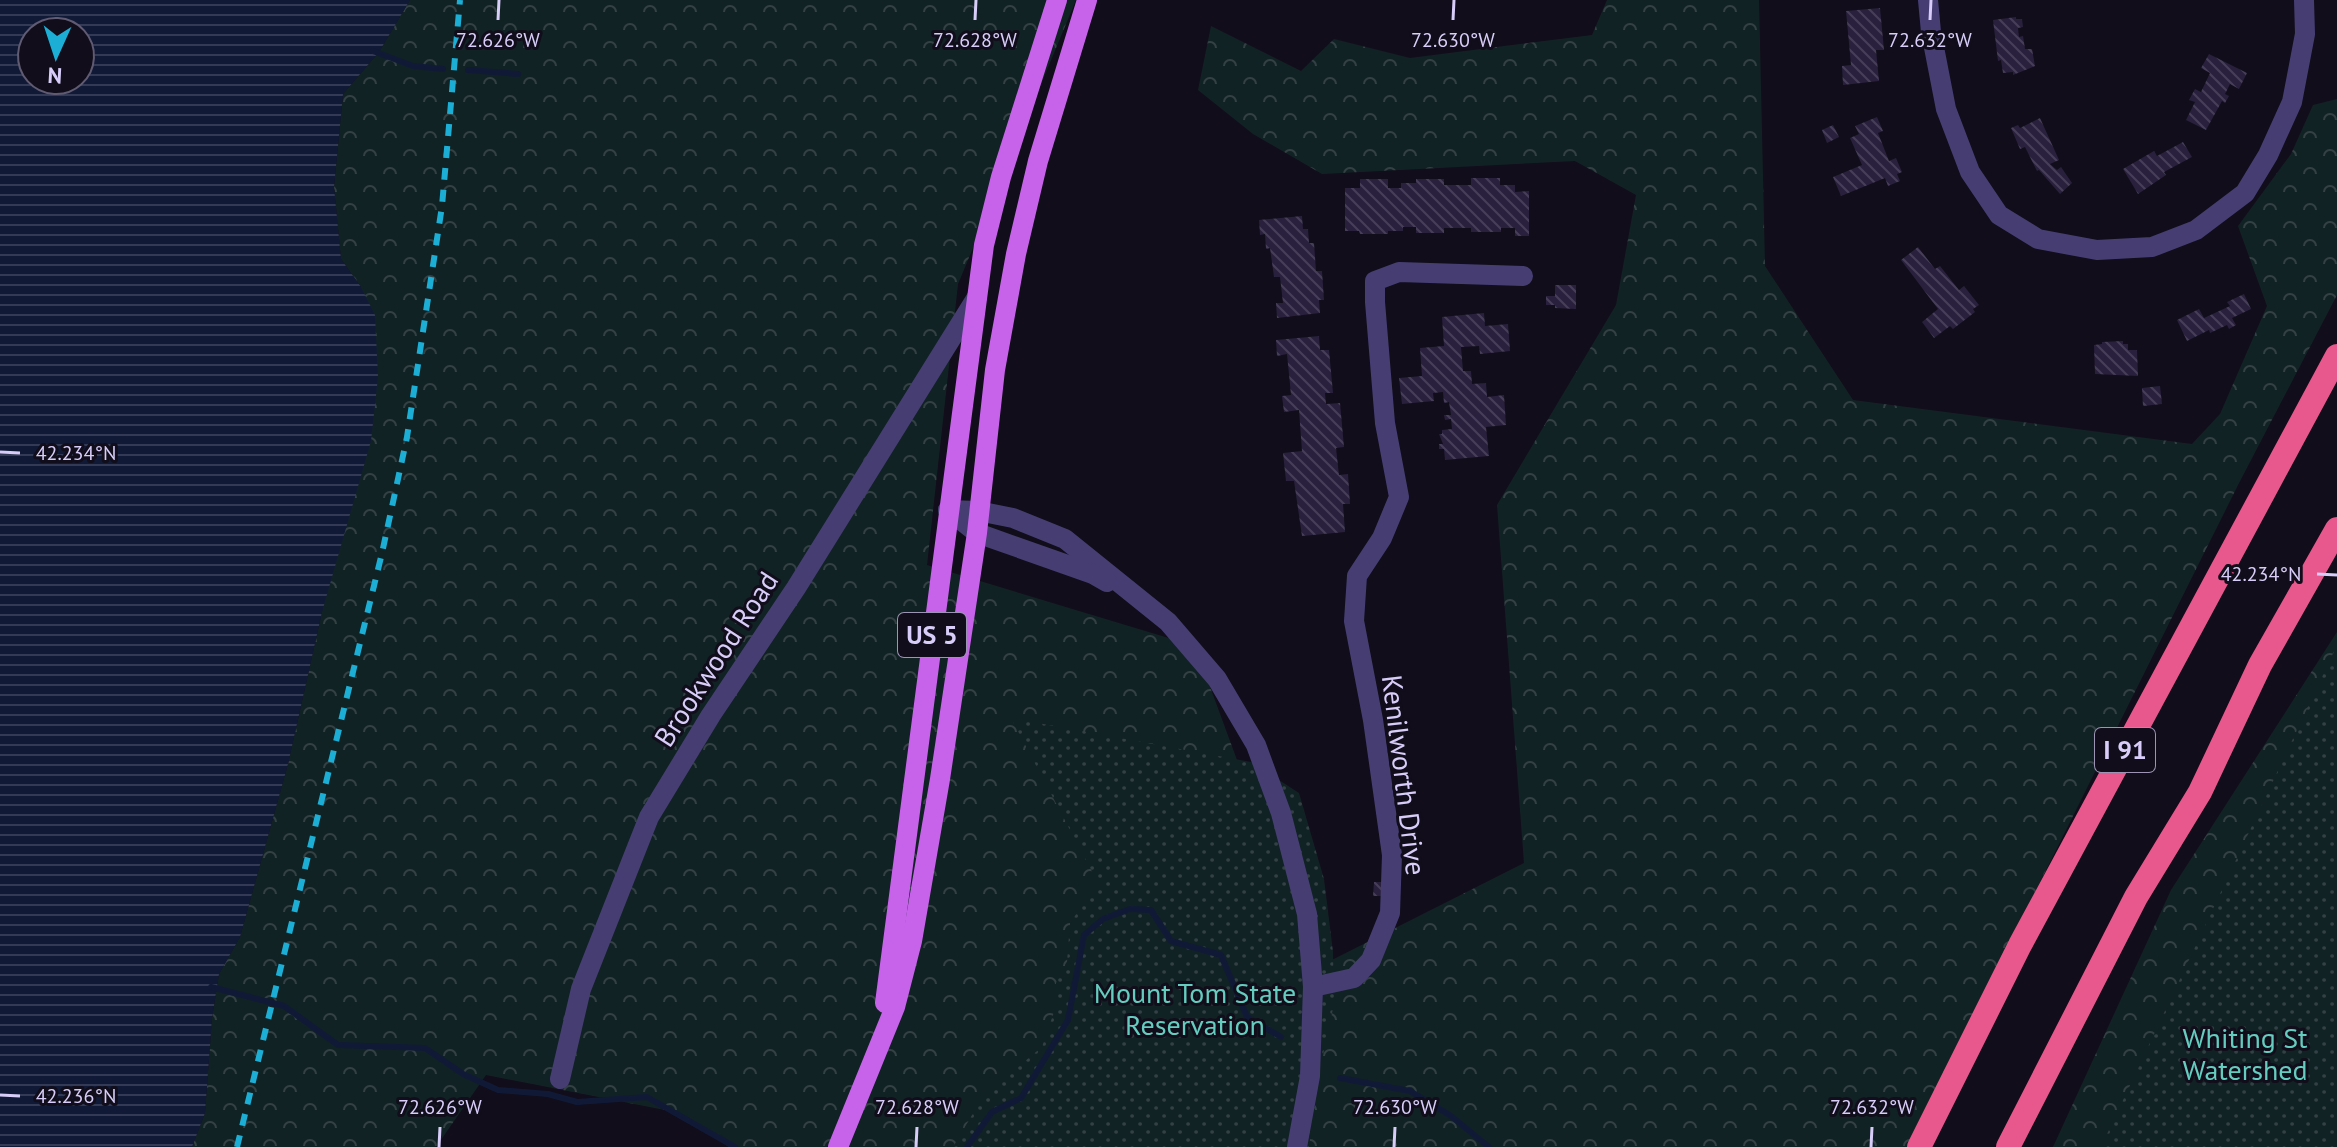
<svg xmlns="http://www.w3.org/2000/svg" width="2337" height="1147" viewBox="0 0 2337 1147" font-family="'PT Sans',sans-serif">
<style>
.forest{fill:url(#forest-crowns)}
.park{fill:url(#park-dots)}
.water{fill:url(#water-rules);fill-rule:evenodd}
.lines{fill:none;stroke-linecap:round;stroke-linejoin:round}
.stream{stroke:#101a37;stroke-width:6}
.building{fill:url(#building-back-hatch)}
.minor{stroke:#463e73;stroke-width:20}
.tertiary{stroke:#463e73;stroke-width:20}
.primary{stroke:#c763ea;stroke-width:20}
.motorway{stroke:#e8588d;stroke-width:24}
.rail{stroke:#1daed5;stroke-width:6;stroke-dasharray:12 10;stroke-linecap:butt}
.ticks{fill:none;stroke:#d7cdf8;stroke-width:3}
.labels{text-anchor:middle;stroke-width:6;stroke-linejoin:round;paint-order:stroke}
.shield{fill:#110d1a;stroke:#9c93b5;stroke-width:2}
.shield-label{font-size:26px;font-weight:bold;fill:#d7cdf8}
.street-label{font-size:28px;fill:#d7cdf8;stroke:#110d1a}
.park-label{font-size:28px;fill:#64cdbf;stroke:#110d1a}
.ticks-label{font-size:20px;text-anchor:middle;fill:#d7cdf8;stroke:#110d1a;stroke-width:6;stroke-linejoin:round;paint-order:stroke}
</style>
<defs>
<pattern id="forest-crowns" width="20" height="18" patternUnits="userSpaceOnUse" patternTransform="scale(2)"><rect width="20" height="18" fill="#112224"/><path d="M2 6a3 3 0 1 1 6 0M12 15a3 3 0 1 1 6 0" fill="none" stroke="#334145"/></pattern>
<pattern id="park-dots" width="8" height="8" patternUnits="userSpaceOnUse" patternTransform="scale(2)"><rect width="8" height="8" fill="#112224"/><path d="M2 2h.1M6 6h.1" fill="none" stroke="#334145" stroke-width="1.8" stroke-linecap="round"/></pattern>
<pattern id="water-rules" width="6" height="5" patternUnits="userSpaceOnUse" patternTransform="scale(2)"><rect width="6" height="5" fill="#101a37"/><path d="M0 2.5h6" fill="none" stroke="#323a55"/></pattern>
<pattern id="building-back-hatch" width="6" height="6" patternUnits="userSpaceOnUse" patternTransform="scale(2)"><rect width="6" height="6" fill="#29203d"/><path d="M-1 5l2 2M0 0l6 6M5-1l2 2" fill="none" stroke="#473f5a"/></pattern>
</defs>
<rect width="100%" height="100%" fill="#110d1a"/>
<g class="forest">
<polygon points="410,0 1076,0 958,284 927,565 1195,646 1314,969 1524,863 1497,505 1616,305 1636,195 1575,161 1322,174 1253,134 1198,90 1211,26 1301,71 1334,39 1410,58 1592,35 1607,0 1759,0 1765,266 1853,400 2192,444 2220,414 2267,306 2238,226 2291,154 2313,105 2337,99 2337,295 2238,485 1908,1147 729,1147 675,1112 486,1075 436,1147 192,1147 205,1113 212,1018 219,974 240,937 288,764 322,612 361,287 341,259 334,187 343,94 379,52"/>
<polygon points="2337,632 2337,1147 2053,1147 2171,890"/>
</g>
<g class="park">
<polygon points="2337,645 2337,1147 2101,1147"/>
<polygon points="1011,718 1251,762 1299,793 1324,879 1333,952 1334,1004 1321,1064 1309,1147 953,1147 984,1095 1042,1047 1054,1012 1056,983 1067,962 1070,923 1098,883"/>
</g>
<path class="water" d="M0,0h410l-31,52 -36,42 -9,93 7,72 20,28 14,28 3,62 -7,64 -49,171 -34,152 -48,173 -21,37 -7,44 -7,95 -13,34h-192zM80,32v48h-48v-48z"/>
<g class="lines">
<g class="stream">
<polyline points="373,51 413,66 443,69"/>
<polyline points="468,70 518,74"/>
<polyline points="211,987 284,1006 338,1045 425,1048 463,1074 498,1090 548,1094 577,1102 647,1097 735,1147"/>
<polyline points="1340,1078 1410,1091 1451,1116 1489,1147"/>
<polyline points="967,1147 992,1112 1021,1098 1068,1020 1084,935 1103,919 1130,909 1151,910 1171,941 1221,955 1247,1017 1281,1037"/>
</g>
</g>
<g class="building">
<polygon points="1880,8 1884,50 1876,50 1879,81 1843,85 1842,66 1851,65 1846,11"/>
<polygon points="2016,17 2016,19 2022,19 2023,27 2018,28 2019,37 2023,36 2025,49 2032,49 2035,66 2013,75 2013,72 2003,73 2001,60 1998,61 1993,20"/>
<polygon points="2209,54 2247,73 2239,89 2230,84 2225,94 2229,96 2225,103 2222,101 2206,130 2186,120 2195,102 2189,100 2195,89 2201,92 2210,73 2201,68"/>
<polygon points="1877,117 1883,131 1878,133 1889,161 1896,158 1902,172 1897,174 1900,181 1888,186 1885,178 1841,196 1833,177 1862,165 1850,138 1859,134 1855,126"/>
<polygon points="2040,118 2059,160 2050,164 2057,170 2061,167 2072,183 2060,194 2039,170 2037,171 2025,147 2020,149 2011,128 2018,125 2020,128"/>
<polygon points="1833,125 1839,137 1827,143 1822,130"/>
<polygon points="2183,142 2192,157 2164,172 2166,175 2138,194 2123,169 2154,151 2157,156"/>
<polygon points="1471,178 1500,178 1500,185 1515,185 1515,192 1529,191 1529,236 1515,236 1515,228 1501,228 1501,232 1471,232 1471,228 1444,228 1444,233 1416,233 1416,227 1403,227 1403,231 1388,231 1388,234 1360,234 1359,231 1345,231 1345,188 1360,188 1360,179 1388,179 1388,188 1401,188 1401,183 1416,183 1416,179 1444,179 1444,185 1471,185"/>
<polygon points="1302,216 1303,229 1308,229 1309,243 1314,243 1316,271 1322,271 1324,300 1319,300 1320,313 1277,318 1276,303 1283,303 1280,277 1274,277 1270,248 1266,249 1265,234 1260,235 1259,220"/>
<polygon points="1918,247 1935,269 1940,266 1959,290 1964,286 1979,305 1973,309 1975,312 1953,329 1950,326 1934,338 1922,322 1938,309 1901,260"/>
<polygon points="1555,285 1576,285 1576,309 1555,308 1555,305 1546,305 1546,296 1555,296"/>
<polygon points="2244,294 2251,309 2232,318 2236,325 2229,329 2227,325 2210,333 2209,330 2187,341 2177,320 2199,309 2204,318 2230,306 2227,302"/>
<polygon points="1484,313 1485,326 1508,324 1510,351 1480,354 1479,346 1461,347 1463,371 1471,371 1472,384 1486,383 1487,397 1504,395 1506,425 1486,427 1489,456 1445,460 1444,449 1439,449 1439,444 1443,444 1439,434 1442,434 1442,430 1452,429 1451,419 1445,420 1444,415 1451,415 1449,402 1444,403 1443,392 1433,393 1434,401 1402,404 1399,378 1422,376 1420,348 1444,346 1442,317"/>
<polygon points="1319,336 1320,350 1329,350 1333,393 1325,393 1326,404 1340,403 1344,447 1336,448 1339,475 1348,474 1350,504 1343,504 1345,532 1302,536 1294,481 1286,481 1283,453 1302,451 1299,410 1284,412 1282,396 1291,395 1287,354 1277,356 1276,340"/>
<polygon points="2123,341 2123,344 2128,344 2128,350 2137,350 2138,376 2095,374 2094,345 2102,344 2102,342"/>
<polygon points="2160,386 2162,404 2143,406 2142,388"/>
<polygon points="1374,882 1385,882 1385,896 1373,896"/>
</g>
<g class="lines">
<g class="minor">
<polyline points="1928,0 1931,32 1946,109 1970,172 1999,215 2038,239 2097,250 2152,247 2196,230 2245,193 2268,155 2292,102 2305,34 2304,0"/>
<polyline points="1313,987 1354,978 1371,960 1390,913 1392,855 1373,720 1354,621 1357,576 1382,538 1399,497 1385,423 1375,302 1375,281 1399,272 1523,276"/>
<polyline points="560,1079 581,989 649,817 711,715 796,588 977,297"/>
</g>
<g class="tertiary">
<polyline points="948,510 978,511 1013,518 1065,539 1168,622 1217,679 1256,745 1281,813 1307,914 1313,987 1310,1076 1297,1147"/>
<polyline points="948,510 977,533 1093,574 1107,582"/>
</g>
<g class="primary">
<polyline points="885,1003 984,245 1001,177 1057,0"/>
<polyline points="838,1147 895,1007 912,941 940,779 977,533 995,370 1016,254 1038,161 1087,0"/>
</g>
<g class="motorway">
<polyline points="1919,1147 2020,945 2337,356"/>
<polyline points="2008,1147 2136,897 2200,792 2260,665 2337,529"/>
</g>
<polyline class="rail" points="237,1147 382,553 407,437 442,206 460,0"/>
</g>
<path class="ticks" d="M498,20l1,-20M975,20l1,-20M1453,20l1,-20M1930,20l1,-20M0,452l20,1M2317,574l20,1M0,1095l20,1M439,1147l1,-20M916,1147l1,-20M1394,1147l1,-20M1871,1147l1,-20"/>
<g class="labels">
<g class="shield">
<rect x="898" y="613" width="68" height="44" rx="6"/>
<rect x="2095" y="728" width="60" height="44" rx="6"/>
</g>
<g class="shield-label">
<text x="932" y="644">US 5</text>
<text x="2125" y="759">I 91</text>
</g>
<g class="street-label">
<text transform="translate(716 659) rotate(-57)" y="10">Brookwood Road</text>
<text transform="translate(1404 775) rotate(83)" y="10">Kenilworth Drive</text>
</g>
<g class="park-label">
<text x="1195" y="1003">Mount Tom State<tspan x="1195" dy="32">Reservation</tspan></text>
<text x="2245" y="1048">Whiting St<tspan x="2245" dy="32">Watershed</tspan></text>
</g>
</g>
<g class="ticks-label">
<text x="498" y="47">72.626°W</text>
<text x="975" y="47">72.628°W</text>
<text x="1453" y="47">72.630°W</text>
<text x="1930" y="47">72.632°W</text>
<text x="76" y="460">42.234°N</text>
<text x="2261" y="581">42.234°N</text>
<text x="76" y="1103">42.236°N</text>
<text x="440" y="1114">72.626°W</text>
<text x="917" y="1114">72.628°W</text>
<text x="1395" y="1114">72.630°W</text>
<text x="1872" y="1114">72.632°W</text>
</g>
<g transform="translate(56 56) rotate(183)"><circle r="38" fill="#110d1a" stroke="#605a73" stroke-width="2"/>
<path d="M0-6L14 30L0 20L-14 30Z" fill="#1daed5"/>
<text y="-12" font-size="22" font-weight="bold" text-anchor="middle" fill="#d7cdf8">N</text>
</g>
</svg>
